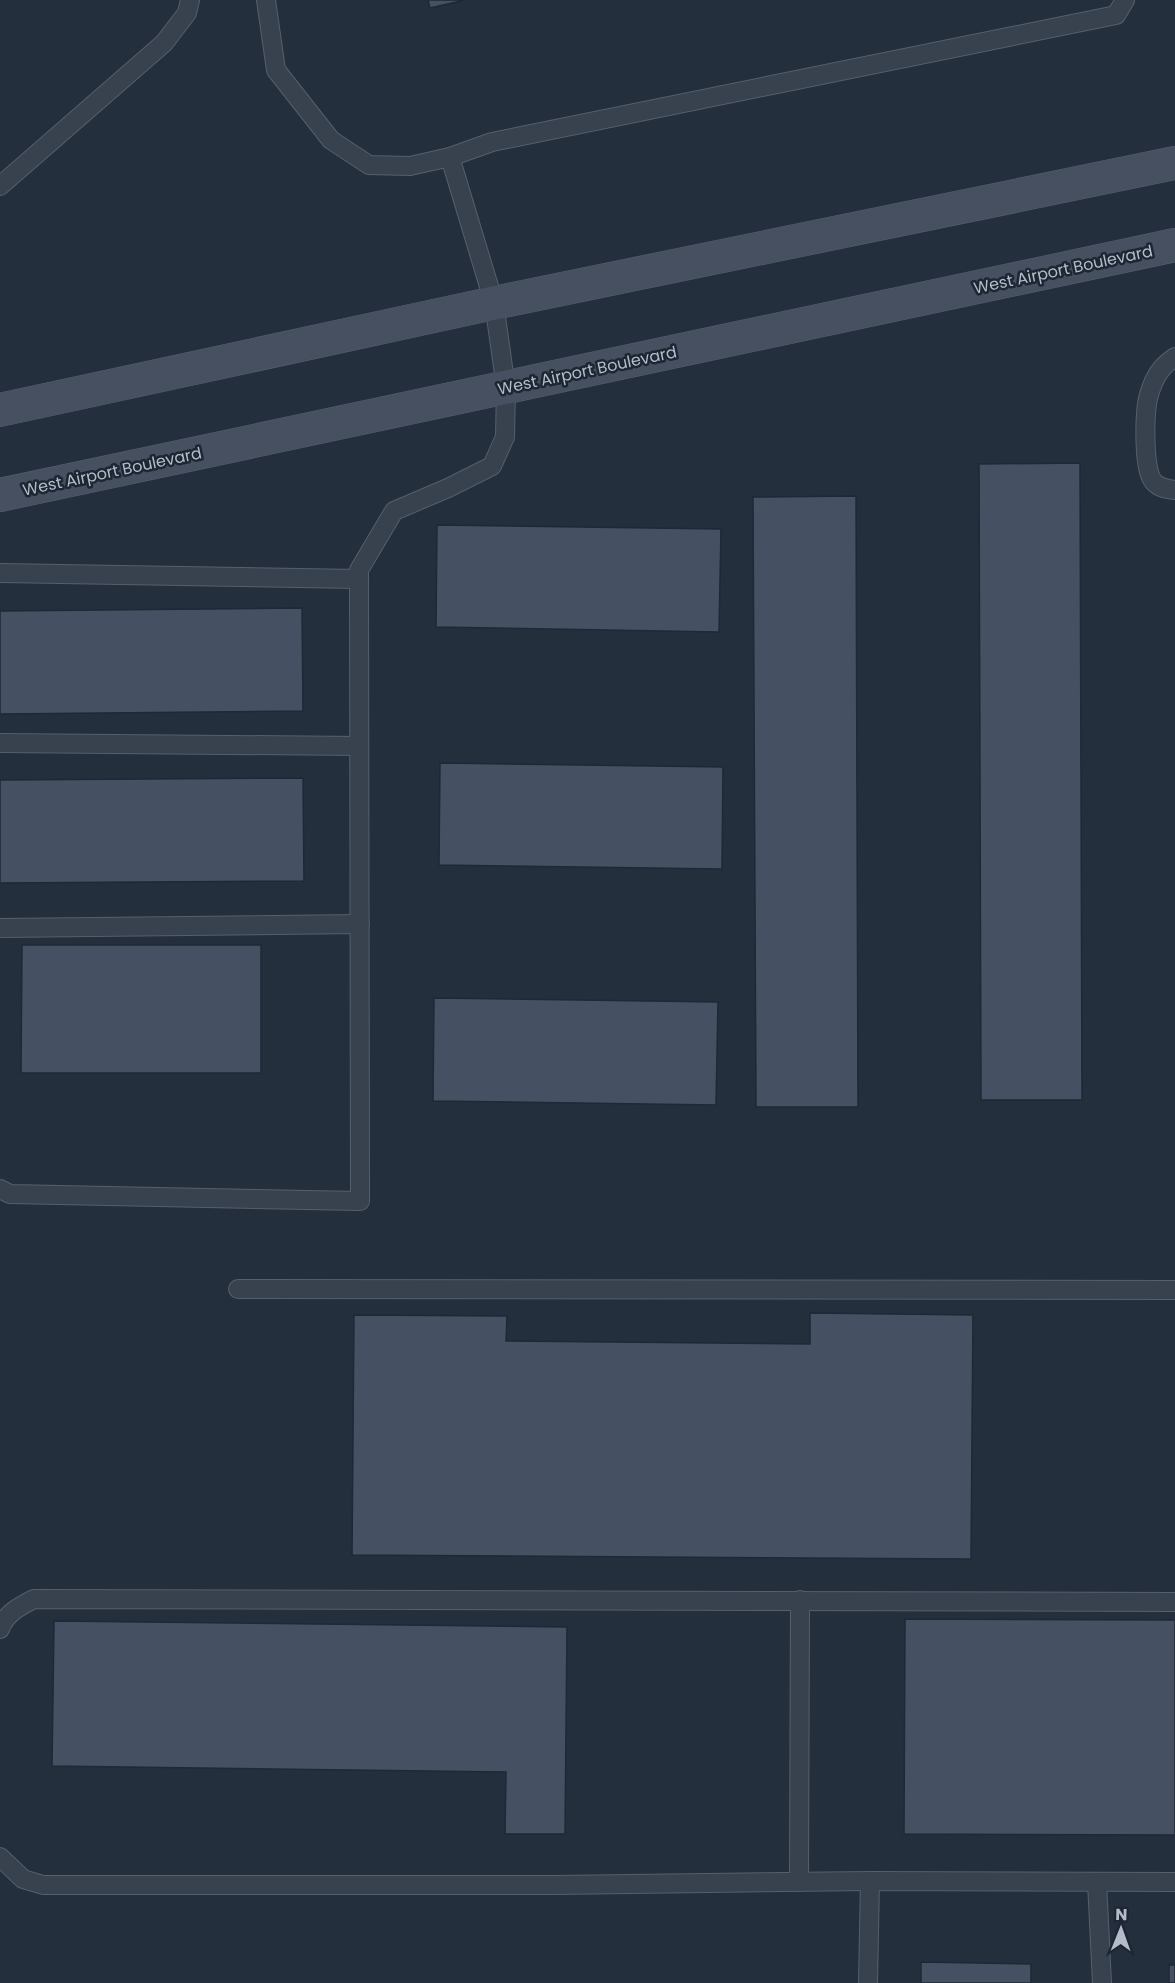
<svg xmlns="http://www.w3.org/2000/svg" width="1175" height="1983" viewBox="0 0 1175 1983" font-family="Poppins,sans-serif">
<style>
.building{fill:#455162;stroke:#1f2835;stroke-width:1.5}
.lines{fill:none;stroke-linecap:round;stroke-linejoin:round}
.lane-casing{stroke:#565f6c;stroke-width:20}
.secondary-casing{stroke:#565f6c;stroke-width:34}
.lane{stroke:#38414e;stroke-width:18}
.secondary{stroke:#465061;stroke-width:33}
.labels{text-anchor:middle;stroke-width:5;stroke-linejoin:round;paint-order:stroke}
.street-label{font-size:16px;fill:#b4bcc9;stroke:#1d2633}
</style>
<rect width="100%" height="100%" fill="#242f3e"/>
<g class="building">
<polygon points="428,0 465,0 430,8"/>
<polygon points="1080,463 1082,1100 981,1100 979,464"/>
<polygon points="856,496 858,1107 756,1107 753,497"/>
<polygon points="437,525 721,529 719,632 436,627"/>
<polygon points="302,608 303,711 0,714 0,611"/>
<polygon points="440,763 723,767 722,869 439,865"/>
<polygon points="303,778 304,881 0,883 0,780"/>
<polygon points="22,945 261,945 261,1073 21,1073"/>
<polygon points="434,998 718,1002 716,1105 433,1101"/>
<polygon points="810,1313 973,1315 971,1559 352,1555 354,1315 507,1316 506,1341 810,1344"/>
<polygon points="905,1619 1175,1620 1175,1835 904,1834"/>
<polygon points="54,1621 567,1627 565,1834 505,1834 506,1772 52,1766"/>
<polygon points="921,1962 1031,1964 1031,1983 921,1983"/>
<rect x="1169" y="1965" width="6" height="18"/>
</g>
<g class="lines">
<g class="lane-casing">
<g id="lane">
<polyline points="450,157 492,142 1116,15 1125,0"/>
<polyline points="0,186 164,43 187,13 190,0"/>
<path d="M1175,357c-10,7 -16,13 -21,24 -3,7 -6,15 -7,23 -2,15 -4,68 7,78 5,6 13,7 21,8"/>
<polyline points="0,573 359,579"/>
<polyline points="0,743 359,746"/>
<polyline points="0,928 360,924"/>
<polyline points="0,1189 10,1194 360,1201 359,570 394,511 448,488 492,466 505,437 506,388 494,303 450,157 410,166 369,165 331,140 276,70 266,0"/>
<polyline points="238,1289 1175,1290"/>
<path d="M0,1629c5,-15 20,-23 34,-30l1141,3"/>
<polyline points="0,1857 23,1879 43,1885 555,1885 870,1881"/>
<polyline points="799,1882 800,1600"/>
<polyline points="1097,1882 1102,1983"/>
<polyline points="868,1983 870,1881 1175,1882"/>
</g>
</g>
<g class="secondary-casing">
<g id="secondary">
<polyline points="0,410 494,303 1175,163"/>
<polyline points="0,495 1175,245"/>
</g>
</g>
<use href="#lane" class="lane"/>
<use href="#secondary" class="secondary"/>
</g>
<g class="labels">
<g class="street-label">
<text transform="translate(1063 269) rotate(-12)" y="6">West Airport Boulevard</text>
<text transform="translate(587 370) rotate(-12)" y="6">West Airport Boulevard</text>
<text transform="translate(112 471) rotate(-12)" y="6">West Airport Boulevard</text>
</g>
</g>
<g transform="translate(1121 1929) rotate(1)" stroke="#1d2633" stroke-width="4.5" paint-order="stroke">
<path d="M0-4.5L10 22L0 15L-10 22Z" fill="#b4bcc9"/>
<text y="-9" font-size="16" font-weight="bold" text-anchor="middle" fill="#b4bcc9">N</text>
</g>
</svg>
